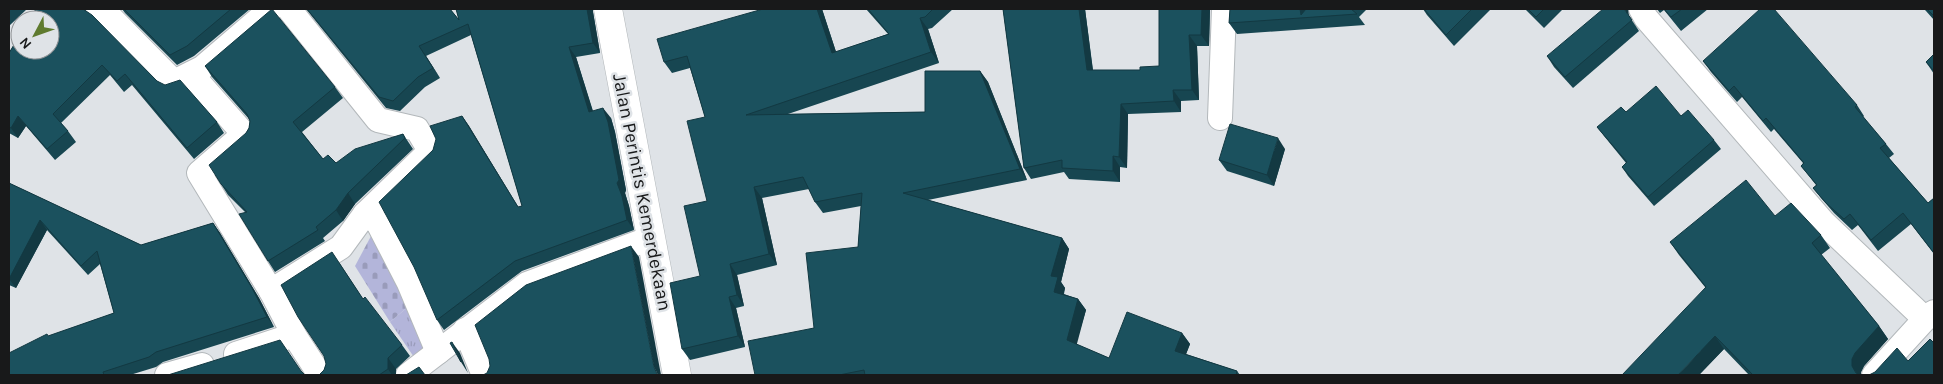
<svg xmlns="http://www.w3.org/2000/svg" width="1943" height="384" viewBox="0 0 1943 384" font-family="Karla,sans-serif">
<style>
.grass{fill:url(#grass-tufts)}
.cemetery{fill:url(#cemetery-stones)}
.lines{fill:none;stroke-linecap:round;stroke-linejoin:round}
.street-casing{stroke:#b3b8bb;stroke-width:26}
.secondary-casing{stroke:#b3b8bb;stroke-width:29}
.street{stroke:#fff;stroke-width:24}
.secondary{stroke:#fff;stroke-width:28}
.wall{fill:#174651}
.shaded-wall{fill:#133942}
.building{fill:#1b515e;stroke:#133942}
.labels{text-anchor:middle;stroke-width:5;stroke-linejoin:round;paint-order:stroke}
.street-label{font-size:19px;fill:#18191a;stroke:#dfe3e7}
</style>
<defs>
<pattern id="grass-tufts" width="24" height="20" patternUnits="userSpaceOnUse" patternTransform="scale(1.25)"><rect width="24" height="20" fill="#b3b5da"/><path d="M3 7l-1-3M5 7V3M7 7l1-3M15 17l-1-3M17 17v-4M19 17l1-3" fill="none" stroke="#999bba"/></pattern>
<pattern id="cemetery-stones" width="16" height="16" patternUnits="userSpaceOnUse" patternTransform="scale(1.25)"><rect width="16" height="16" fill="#b3b5da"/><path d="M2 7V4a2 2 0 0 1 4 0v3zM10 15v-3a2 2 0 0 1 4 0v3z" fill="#999bba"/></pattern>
</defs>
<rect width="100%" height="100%" fill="#dfe3e7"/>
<polygon class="grass" points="416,300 433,351 418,363 390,322"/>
<polygon class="cemetery" points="378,223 416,300 390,322 355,266"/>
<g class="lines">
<g class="street-casing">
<g id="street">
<polyline points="98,9 108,15 174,82 202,68 271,9"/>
<polyline points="289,9 378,120 417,129 430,151 365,214"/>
<polyline points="1641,9 1646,18 1824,223 1925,319"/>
<polyline points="191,74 244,134 199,173 271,291"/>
<polyline points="1220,118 1224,9"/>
<polyline points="465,330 484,375"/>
<polyline points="236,354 294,335"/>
<polyline points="167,375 202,365"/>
<polyline points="320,375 294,335 271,291 341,247 365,214 378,223 409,283 438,352"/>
<polyline points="408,375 527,284 651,238"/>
<polyline points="1874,375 1925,319 1934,312"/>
</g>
</g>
<g class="secondary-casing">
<polyline id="secondary" points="608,9 677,375"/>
</g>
<use href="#street" class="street"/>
<use href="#secondary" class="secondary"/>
</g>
<g class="wall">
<polygon points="9,9 27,9 9,26"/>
<polygon points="36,9 85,9 85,10 157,81 217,122 224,133 194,159 132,85 124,92 110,75 61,123 68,131 76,142 55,160 26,126 18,138 9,133 9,53"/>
<polygon points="122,9 250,9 194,56 177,65 125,13"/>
<polygon points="306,9 450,9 459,20 456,9 593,9 593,12 600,53 576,57 593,111 611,118 615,132 626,190 625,193 629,206 634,230 522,271 444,330 437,320 433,150 462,116 469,126 518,207 522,206 471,35 426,56 440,78 425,87 400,111 386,108"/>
<polygon points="763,9 822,9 836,52 888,34 866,9 953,9 932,28 928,29 939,63 788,114 925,112 980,71 988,82 1027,180 928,200 1062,238 1069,249 1061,282 1065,288 1064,294 1078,299 1086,310 1076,344 1109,358 1182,333 1190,344 1186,354 1237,371 1240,375 755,375 814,328 858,247 861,206 823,213 815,202 809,189 762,198 777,265 737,275 744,306 736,308 745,347 690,360 682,349 700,276 707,201 705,117 690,68 672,73 664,62"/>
<polygon points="1003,9 1085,9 1093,70 1140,70 1159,66 1159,9 1210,9 1209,46 1197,46 1199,100 1181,101 1181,112 1128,114 1127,168 1120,167 1120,182 1069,179 1064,172 1031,179 1024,168"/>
<polygon points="1230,9 1367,9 1359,17 1365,25 1237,34 1229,23"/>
<polygon points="1423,9 1491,9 1454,46 1427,15"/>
<polygon points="1525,9 1563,9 1544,28"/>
<polygon points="1657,9 1708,9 1681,31 1664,10 1660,13"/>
<polygon points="1924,9 1934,9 1934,20 1926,11"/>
<polygon points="1629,16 1639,31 1573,88 1554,67 1547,56"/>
<polygon points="1934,54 1934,74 1926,62"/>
<polygon points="1703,61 1857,105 1864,116 1863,117 1886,144 1894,154 1889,158 1928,203 1934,198 1934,254 1911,224 1878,251 1858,225 1852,230 1834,213 1821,198 1813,188 1816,185 1801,166 1803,163 1774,129 1771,132 1742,97 1737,102 1711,72"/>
<polygon points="205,66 335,87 343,98 302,132 323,159 336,163 403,134 413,149 355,204 343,221 323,238 325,241 275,272 268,261 245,212 228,195 221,184 246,133 249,128 250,121 249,119 212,77"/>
<polygon points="1626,112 1681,116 1714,140 1721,149 1654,206 1628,176 1622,167 1626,163 1604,136 1597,127"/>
<polygon points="1285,149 1274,186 1227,171 1219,160"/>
<polygon points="9,183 141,245 213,223 220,233 259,298 274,327 163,362 156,367 130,375 9,375 49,336 114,313 100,264 88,275 47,230 16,288 9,285"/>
<polygon points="1775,216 1821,235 1830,248 1821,255 1879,326 1888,339 1864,366 1861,372 1861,375 1862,375 1749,375 1724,349 1699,375 1705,287 1679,255 1670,242"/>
<polygon points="340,264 363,299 402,345 410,356 396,369 396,375 319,375 324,370 326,364"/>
</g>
<g class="shaded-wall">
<polygon points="587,9 593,9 593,12 600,53 593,43"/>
<polygon points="817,9 822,9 840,64 832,53"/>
<polygon points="1079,9 1085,9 1094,80 1087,70"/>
<polygon points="1202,9 1210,9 1209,46 1201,35"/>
<polygon points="1300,9 1307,9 1301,15"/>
<polygon points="1624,9 1628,9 1629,16 1639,31"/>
<polygon points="920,18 928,29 939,63 931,52"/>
<polygon points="1189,35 1197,46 1199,100 1192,90"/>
<polygon points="419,46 426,56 440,78 433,68"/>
<polygon points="569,47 576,57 596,122 589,112"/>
<polygon points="980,71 988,82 1027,180 1020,169"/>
<polygon points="1173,90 1181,101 1181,112 1174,101"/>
<polygon points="1121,104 1128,114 1127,168 1119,157"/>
<polygon points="603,108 611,118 615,132 626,190 625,193 629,206 634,230 627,220 617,183"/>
<polygon points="18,116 26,126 18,138 11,128"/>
<polygon points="462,116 469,126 525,218 518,207"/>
<polygon points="1278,138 1285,149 1274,186 1267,175"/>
<polygon points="1113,156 1120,167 1120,182 1113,171"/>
<polygon points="754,187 762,198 777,265 769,254"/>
<polygon points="348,193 355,204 343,221 336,210"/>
<polygon points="40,220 47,230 16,288 9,279"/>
<polygon points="213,223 220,233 259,298 274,327 267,317"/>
<polygon points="1062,238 1069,249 1061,282 1065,288 1061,303 1054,292 1051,276"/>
<polygon points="631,246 639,257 661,375 658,375 654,367"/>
<polygon points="730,264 737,275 744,306 737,295"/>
<polygon points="729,297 736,308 745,347 738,336"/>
<polygon points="1078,299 1086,310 1075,351 1067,340"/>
<polygon points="1879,326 1888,339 1864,366 1861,372 1861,375 1858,375 1852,366 1852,359 1855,353"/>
<polygon points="1182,333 1190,344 1183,362 1175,351"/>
<polygon points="1715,336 1724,349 1699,375 1678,375"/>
<polygon points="452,342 460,353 468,373 461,362"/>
<polygon points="388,358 396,369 396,375 392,375 388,369"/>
</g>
<g class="building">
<polygon points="36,9 83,9 92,15 157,81 165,85 180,80 217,122 187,148 125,74 117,81 102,65 53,114 68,131 47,149 18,116 11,128 9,127 9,53 20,35 20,50 50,50 50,20 29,20"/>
<polygon points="124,9 231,9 187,46 170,55"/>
<polygon points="272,9 335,87 293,122 323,159 328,155 336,163 355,149 403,134 405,138 348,193 336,210 316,227 318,230 268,261 239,214 247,212 221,184 209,165 246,133 249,128 250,121 247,114 205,66"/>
<polygon points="307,9 450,9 459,20 456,9 587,9 593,43 569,47 589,112 603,108 608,122 619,180 617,183 622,196 627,220 515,261 437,320 414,267 379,202 433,150 436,139 430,126 462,116 518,207 522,206 468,24 419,46 433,68 418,77 393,101 379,97"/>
<polygon points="763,9 817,9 832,53 889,34 868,9 933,9 925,17 920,18 931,52 746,115 925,112 925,71 980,71 1020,169 903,193 1062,238 1051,276 1058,277 1054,292 1078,299 1067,340 1109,358 1127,312 1182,333 1175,351 1237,371 1236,375 865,375 864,370 839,375 755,375 748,341 814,328 806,253 858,247 862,193 815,202 803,177 754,187 769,254 730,264 737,295 729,297 738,336 682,349 670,283 700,276 684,206 707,201 687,121 705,117 687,56 664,62 657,39"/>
<polygon points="1003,9 1079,9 1087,70 1140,70 1140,67 1159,66 1159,9 1202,9 1201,35 1189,35 1192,90 1173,90 1174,101 1121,104 1119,157 1113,156 1113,171 1062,168 1062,160 1024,168"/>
<polygon points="1230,9 1300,9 1301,15 1306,9 1351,9 1357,14 1229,23"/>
<polygon points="1424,9 1472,9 1446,35"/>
<polygon points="1528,9 1544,9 1536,17"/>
<polygon points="1603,9 1624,9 1632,20 1565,77 1547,56"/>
<polygon points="1664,9 1682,9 1671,17"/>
<polygon points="1760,9 1774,9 1857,105 1855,107 1886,144 1880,148 1928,203 1934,198 1934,253 1903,213 1871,240 1850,214 1844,219 1826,203 1813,188 1817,185 1801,166 1804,163 1766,118 1763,121 1734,86 1729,91 1703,61"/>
<polygon points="1927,9 1934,9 1934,16"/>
<polygon points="1934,54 1934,71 1926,62"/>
<polygon points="1656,86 1681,116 1688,110 1714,140 1648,197 1622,167 1627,162 1597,127 1621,107 1626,112"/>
<polygon points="1230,124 1278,138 1267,175 1219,160"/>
<polygon points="1746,180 1775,216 1791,203 1821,235 1812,243 1879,326 1855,353 1852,359 1852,366 1856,373 1862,375 1753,375 1715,336 1678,375 1622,375 1706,287 1670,242"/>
<polygon points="9,183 141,245 213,223 252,288 267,317 156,352 149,357 103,372 104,375 9,375 9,353 47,334 48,336 114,313 97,251 81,266 40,220 9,279"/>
<polygon points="631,246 654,367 657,374 659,375 483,375 487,373 490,366 489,359 475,325 526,285"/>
<polygon points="332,252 363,299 365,297 402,345 388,358 388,369 379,375 319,375 324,370 326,364 324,356 298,317 281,285"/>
<polygon points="1930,339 1934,343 1934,375 1869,375 1875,372 1897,348 1908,361"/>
<polygon points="280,340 301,371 305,375 168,375"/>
<polygon points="452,342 461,362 450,343"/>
<polygon points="419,367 425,375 406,375"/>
</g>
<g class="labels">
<g class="street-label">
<text transform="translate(643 192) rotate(79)" y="7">Jalan Perintis Kemerdekaan</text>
</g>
</g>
<rect width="1943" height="384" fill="none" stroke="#18191a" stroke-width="20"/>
<g transform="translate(35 35) rotate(229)"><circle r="24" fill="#dfe3e7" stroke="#8f9295"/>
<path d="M0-4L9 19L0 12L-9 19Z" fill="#5f7b2f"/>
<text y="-8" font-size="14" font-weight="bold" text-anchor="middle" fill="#18191a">N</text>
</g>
</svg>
